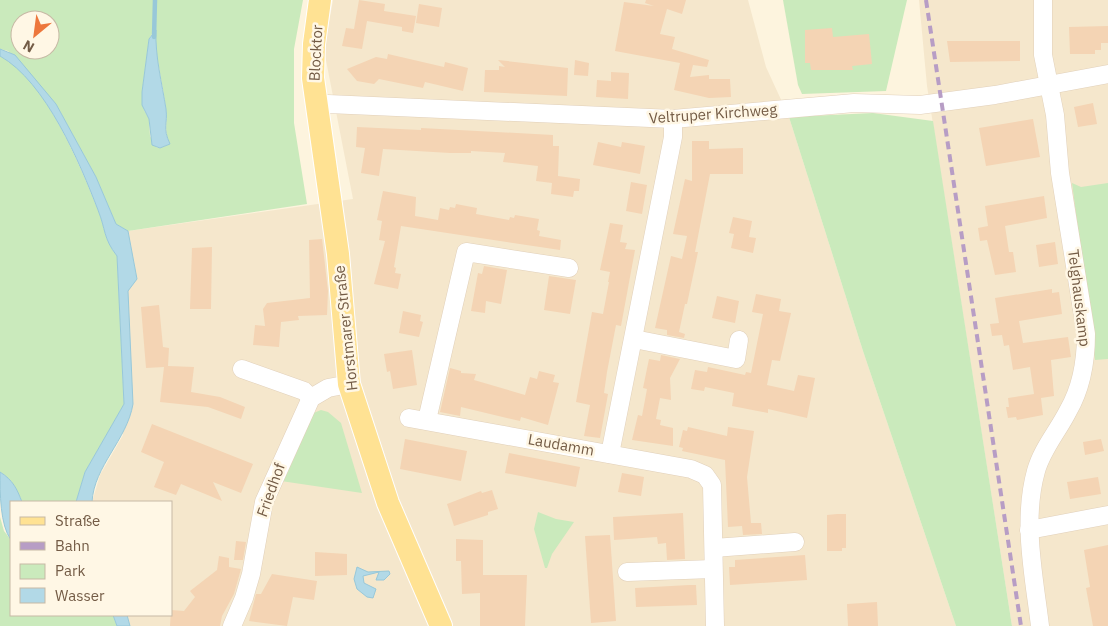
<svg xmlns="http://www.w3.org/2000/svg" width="1108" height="626" viewBox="0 0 1108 626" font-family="'IBM Plex Sans',sans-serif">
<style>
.residential{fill:#f5e7cc}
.green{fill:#caeabc;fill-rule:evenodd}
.water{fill:#b2d9e7;stroke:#98c8d9}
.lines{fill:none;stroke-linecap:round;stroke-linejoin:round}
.stream{stroke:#98c8d9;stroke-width:4.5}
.building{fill:#f4d4b4}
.minor-casing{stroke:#e1d0ba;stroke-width:19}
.major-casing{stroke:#fff;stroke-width:24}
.minor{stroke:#fff;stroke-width:18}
.major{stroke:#ffe293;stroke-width:22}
.rail{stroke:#b79dc5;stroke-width:4;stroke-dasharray:8 5;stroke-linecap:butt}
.labels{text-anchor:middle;stroke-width:5;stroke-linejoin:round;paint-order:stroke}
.street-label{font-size:15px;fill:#735b45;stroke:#fff7e5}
</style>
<rect width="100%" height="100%" fill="#fdf4de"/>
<g class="residential">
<polygon points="333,0 748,0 766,67 789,117 863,351 956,626 130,626 127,615 171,615 171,502 92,502 100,475 123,435 128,291 137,279 128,231 353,199 324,50"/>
<polygon points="919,0 1108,0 1108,626 1012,626 927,86"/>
</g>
<g class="green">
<path d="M0,0h303l-9,49v74l13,81 -179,27 -12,-7 -20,-47 -40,-73 -48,-53 -8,-2zM20,20h30v30h-30zM154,31h2c-1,27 7,52 10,78 2,15 -3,19 4,35l-10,4 -4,-1 -6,-11 -1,-17 -5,-9 -2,-18 7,-53z"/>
<polygon points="783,0 907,0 886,91 802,94 798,85"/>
<path d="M0,56c44,21 81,111 98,154 8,20 5,28 19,46l7,148 -39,68 -9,30h-54c-5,-13 -9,-22 -22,-30z"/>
<polygon points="873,113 933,121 1012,626 956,626 863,351 789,117"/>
<polygon points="1072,183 1081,187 1108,183 1108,359 1095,360"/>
<polygon points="321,410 328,412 341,423 362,493 281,481 311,414"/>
<polygon points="538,512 556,519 574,522 552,554 547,568 545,568 534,529"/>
<polygon points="0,517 4,531 11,540 11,615 113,615 117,626 0,626"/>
</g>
<g class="water">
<path d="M156,30c-1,27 6,53 10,79 2,15 -4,18 4,35l-10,4 -8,-3 -3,-26 -7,-14v-13l7,-53z"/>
<path d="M0,49l15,6 41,49 40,73 20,47 12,7 9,48 -9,12 5,113c-6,36 -39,62 -41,98h-16l9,-30 39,-68 -7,-148c-14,-18 -11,-26 -19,-46 -18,-47 -52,-128 -98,-154z"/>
<path d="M0,472c13,8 17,17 22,30h-11v38c-11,-15 -11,-47 -11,-68z"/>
<polygon points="357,567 368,572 389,571 390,574 384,580 376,580 379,572 363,576 364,583 376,589 373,598 367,597 357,589 354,579"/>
<polygon points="113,615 127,615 130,626 117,626"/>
</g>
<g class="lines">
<polyline class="stream" points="154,37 155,0"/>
</g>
<g class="building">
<polygon points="359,0 385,4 384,11 416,16 413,33 402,31 402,27 367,21 362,49 342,46 346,28 354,29"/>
<polygon points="646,0 686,0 682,14 667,9 660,34 675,37 672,49 709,60 707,67 693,65 690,77 709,75 709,79 730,79 731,97 709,98 674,90 680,63 615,51 624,2 654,6 645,3"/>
<polygon points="419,4 442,8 439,27 416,23"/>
<polygon points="1108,26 1108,43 1101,43 1101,50 1095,50 1095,54 1070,54 1069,27"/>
<polygon points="832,28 833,37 869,34 872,64 852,66 853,70 811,70 810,63 805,63 805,30"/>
<polygon points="947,41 1020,41 1020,61 950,62"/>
<polygon points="388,54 444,67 445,62 468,68 463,91 425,82 423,88 379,79 374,84 357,81 347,69 376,57 387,59"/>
<polygon points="498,60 568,68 567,96 484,92 485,70 499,70 499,66 505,67"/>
<polygon points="575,60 589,63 588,76 574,75"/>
<polygon points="611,72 629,73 628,99 596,97 597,80 611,81"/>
<polygon points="1093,103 1097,124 1078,127 1074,107"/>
<polygon points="1033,119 1040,157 986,166 979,128"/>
<polygon points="357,127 421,130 421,128 553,135 553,146 559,146 558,176 580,179 579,191 574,191 573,197 551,194 552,183 536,181 538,166 503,162 505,153 471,151 471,153 450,153 383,149 379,176 361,173 365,148 356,147"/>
<polygon points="692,141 709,141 709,149 743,148 743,174 710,174 695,252 698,252 687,304 685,304 679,332 685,334 684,338 667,335 667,330 655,328 671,256 682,259 687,236 673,234 685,179 692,181"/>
<polygon points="598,142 621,147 622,142 645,146 640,174 593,165"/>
<polygon points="631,182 647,185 642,214 626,211"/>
<polygon points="383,191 416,197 415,216 438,220 440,208 449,210 450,207 455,208 456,204 477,208 476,214 509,220 510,217 514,218 515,215 539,219 537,230 540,231 539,236 561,240 560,250 401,226 394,267 396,268 395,273 401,274 398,289 374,284 385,241 379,240 382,221 377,220"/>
<polygon points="1044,196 1047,218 1005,226 1009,252 1013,252 1016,272 995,275 987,240 980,241 978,228 988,226 985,206"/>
<polygon points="733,217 752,221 749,237 756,238 753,253 731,248 734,234 729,233"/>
<polygon points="610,223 623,225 620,242 627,243 625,249 635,250 621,326 616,325 607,372 604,393 608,394 600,438 584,436 590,405 576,402 592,312 603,314 609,282 608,282 610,272 600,270"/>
<polygon points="322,239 328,291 327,315 298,316 299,320 281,322 279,347 253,345 255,325 265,326 263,309 267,303 310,298 309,240"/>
<polygon points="1055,242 1058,264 1039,267 1036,245"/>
<polygon points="212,247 211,309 190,309 192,248"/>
<polygon points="484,266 507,270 501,304 486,301 485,313 471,311 478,273 482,274"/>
<polygon points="549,276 576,280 570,314 544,310"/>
<polygon points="1052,289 1052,293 1059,292 1062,314 1019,321 1023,343 1068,337 1071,357 1051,360 1054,396 1041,398 1043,415 1017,420 1016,417 1008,418 1006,407 1009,407 1008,398 1034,394 1030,367 1013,370 1009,345 1004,346 1002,335 992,336 990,324 999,323 995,298"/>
<polygon points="756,294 781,299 779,311 791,313 780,361 772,360 767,385 794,391 798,375 815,378 807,418 768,409 768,413 732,406 734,393 705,387 704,391 691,389 695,370 707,372 708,367 745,375 746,372 751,373 763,314 752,312"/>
<polygon points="717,296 739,301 735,323 712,318"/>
<polygon points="159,305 163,347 169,348 168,366 194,367 191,392 220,397 245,407 241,419 208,407 160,402 164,367 146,368 141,307"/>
<polygon points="403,311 421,315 420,321 423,322 419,337 399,333"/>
<polygon points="412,350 417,385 393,389 390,371 387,372 384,354"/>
<polygon points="661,355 680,359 670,378 671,400 660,398 656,419 661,420 660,425 673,428 673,446 632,440 638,415 642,416 647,389 643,388 649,359 660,361"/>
<polygon points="450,368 461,371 461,373 476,374 474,380 525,395 530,377 537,379 539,371 555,375 553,382 559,383 548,425 521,417 520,421 461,407 460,416 440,412"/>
<polygon points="152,424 253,464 241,493 213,482 222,501 181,484 176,495 154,487 164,462 141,452"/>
<polygon points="688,427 727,436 728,427 754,431 747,477 751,523 761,523 762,534 743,535 742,526 728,527 725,460 682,451 683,448 679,447 683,430 687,431"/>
<polygon points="405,439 467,451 461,481 400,469"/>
<polygon points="1101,439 1104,451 1085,455 1083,442"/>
<polygon points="509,453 580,467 576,487 505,473"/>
<polygon points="622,473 644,477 641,496 618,492"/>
<polygon points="1098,477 1101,494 1070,499 1067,482"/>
<polygon points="492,490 498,509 488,512 488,515 454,526 447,504 481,491 482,493"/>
<polygon points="683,513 685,559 667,560 666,543 658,544 657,537 614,540 613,517"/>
<polygon points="837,514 846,514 846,548 842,548 842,551 827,551 827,515"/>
<polygon points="610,535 616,621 591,623 585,536"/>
<polygon points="456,539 483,540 483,575 527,575 525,626 480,626 480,593 462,594 461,561 456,561"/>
<polygon points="236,541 246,542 243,560 234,560"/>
<polygon points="1108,545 1108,626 1093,626 1086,588 1090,587 1084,550"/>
<polygon points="315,552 347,554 347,575 315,576"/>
<polygon points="805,555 807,580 730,585 729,567 735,567 735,560"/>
<polygon points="219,556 229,558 229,567 241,569 234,594 222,616 220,626 170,626 171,610 184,611 195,597 190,591 217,570"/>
<polygon points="272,574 317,581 314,600 293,597 287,626 249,621 256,594 261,594"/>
<polygon points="689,585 696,585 697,605 636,607 635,588"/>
<polygon points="877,602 878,626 848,626 847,604"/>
</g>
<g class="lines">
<g class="minor-casing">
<g id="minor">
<polyline points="316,105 328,104 673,119 854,103 920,105 995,95 1108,74"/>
<polyline points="634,339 736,359 739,340"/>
<polyline points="242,369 304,391 311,398"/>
<polyline points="409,418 691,469 705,475 712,485 715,626"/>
<polyline points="427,420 466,252 569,268"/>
<polyline points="610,454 673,137 673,119"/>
<polyline points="1029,530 1108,515"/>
<polyline points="714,548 795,542"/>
<polyline points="627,572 713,569"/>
<polyline points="232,626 244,598 251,574 264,502 311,398 328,388 349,384"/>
<path d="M1040,626c-6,-50 -18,-105 -4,-155 6,-22 22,-40 32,-60 14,-24 18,-50 18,-77l-26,-161 -5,-58 -12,-60v-55"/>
</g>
</g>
<g class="major-casing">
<polyline id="major" points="320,0 314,44 313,78 338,254 349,384 388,503 441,626"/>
</g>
<use href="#minor" class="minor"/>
<use href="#major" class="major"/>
<polyline class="rail" points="926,0 1021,626"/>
</g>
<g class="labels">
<g class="street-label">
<text transform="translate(316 53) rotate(-87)" y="5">Blocktor</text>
<text transform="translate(713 114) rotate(-4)" y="5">Veltruper Kirchweg</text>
<text transform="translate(1079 298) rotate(83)" y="5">Telghauskamp</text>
<text transform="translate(346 328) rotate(-96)" y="5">Horstmarer Straße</text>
<text transform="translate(561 445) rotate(10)" y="5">Laudamm</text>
<text transform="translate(271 490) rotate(-70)" y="5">Friedhof</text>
</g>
</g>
<rect x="10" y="501" width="162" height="115" fill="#fff7e5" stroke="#c7b9a5"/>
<rect x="20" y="517" width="25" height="8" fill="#ffe293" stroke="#c7b9a5"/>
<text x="55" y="526" font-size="15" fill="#735b45">Straße</text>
<rect x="20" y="542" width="25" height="8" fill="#b79dc5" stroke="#c7b9a5"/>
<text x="55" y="551" font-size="15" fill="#735b45">Bahn</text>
<rect x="20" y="564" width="25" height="15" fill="#caeabc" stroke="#c7b9a5"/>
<text x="55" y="576" font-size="15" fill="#735b45">Park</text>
<rect x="20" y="588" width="25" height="15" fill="#b2d9e7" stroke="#c7b9a5"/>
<text x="55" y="601" font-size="15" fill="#735b45">Wasser</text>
<g transform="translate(35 35) rotate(209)"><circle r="24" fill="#fff7e5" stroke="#c7b9a5"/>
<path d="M0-4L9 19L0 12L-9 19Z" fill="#ed773c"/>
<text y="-8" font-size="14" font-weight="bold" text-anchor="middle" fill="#735b45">N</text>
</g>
</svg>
